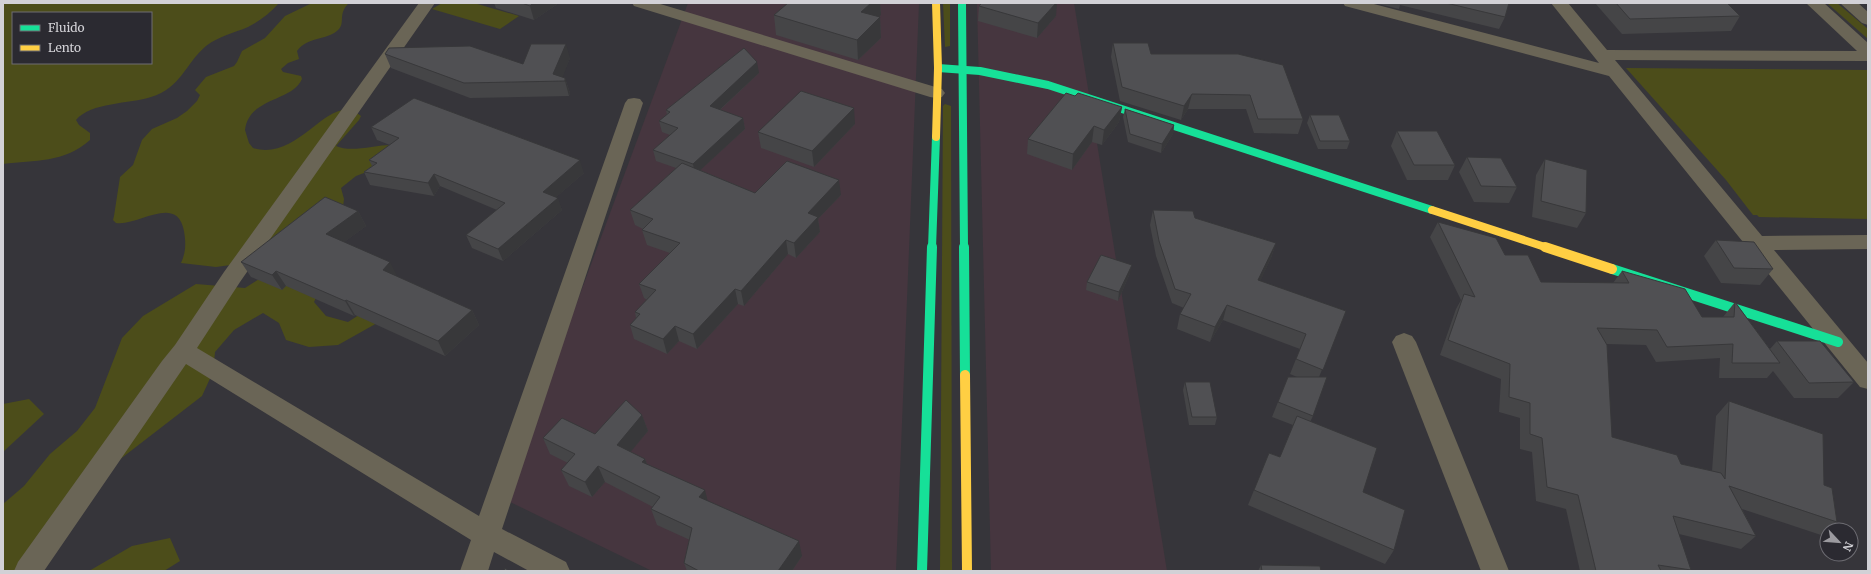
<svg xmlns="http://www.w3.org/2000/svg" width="1871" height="574" viewBox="0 0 1871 574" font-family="Merriweather,serif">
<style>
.commercial{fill:#46363f}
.green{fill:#4c4d1a;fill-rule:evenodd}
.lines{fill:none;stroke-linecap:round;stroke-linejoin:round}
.street{fill:#6a6556;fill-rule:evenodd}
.fast-far1{stroke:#16e098;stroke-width:8}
.fast{stroke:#16e098;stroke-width:10}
.slow-far1{stroke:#ffcf43;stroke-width:8}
.slow{stroke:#ffcf43;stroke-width:10}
.wall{fill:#454547}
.shaded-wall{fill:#38383a}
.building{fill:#505053;stroke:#38383a}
</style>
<rect width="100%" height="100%" fill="#36353a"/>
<g class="commercial">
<polygon points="688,3 919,3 896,571 652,571 504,499"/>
<polygon points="977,3 1074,3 1167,571 991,571"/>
</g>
<g class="green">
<path d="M3,3h276c-9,10 -19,18 -31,24 -14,6 -29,9 -42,19 -21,18 -25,42 -55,51 -21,7 -60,5 -75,23l3,5 11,8v7c-26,23 -55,20 -87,24zM13,13h138v50h-138z"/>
<path d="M312,3h37c-12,11 -3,20 -11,27 -12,11 -30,6 -41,21l2,8 -11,4 -7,6 2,3 18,4 1,3c-10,23 -53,18 -57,51l4,13 4,5c47,15 77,-60 108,-32l-2,4 -23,26c15,7 38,-1 55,-1l-14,23 -21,8 -15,12 3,11 -1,8 -105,57 -22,3 -35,-4c5,-11 5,-20 3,-32 -7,-38 -47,-4 -68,-8l-3,-3 1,-4 6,-39 13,-12 9,-25 10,-11 25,-11 10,-7 10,-10 3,-6 -5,-5 11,-13 28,-11 3,-4 5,-11 23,-13 20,-22z"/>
<polygon points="442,3 474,3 519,16 500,29 432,9"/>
<polygon points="943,3 950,3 950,46 945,47"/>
<polygon points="1827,3 1837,3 1868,29 1868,39"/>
<polygon points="1626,68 1868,70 1868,219 1759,217 1757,215 1753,215 1726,180"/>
<polygon points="945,104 951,106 952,571 940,571 943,106"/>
<polygon points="296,256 323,283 314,302 326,316 348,322 373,306 395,313 338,345 309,347 286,340 279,323 263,313 234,330 215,352 213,372 202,396 110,467 33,571 3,571 3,504 24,486 50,454 77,431 95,408 122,338 143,316 196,284 245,288"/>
<polygon points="29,399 44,414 3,452 3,404"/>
<polygon points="170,538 180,561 164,571 89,571 132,546"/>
</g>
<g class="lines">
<g class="street">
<polygon points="419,3 435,3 240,282 197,348 479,516 625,103 628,99 634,98 640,99 643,103 502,529 566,562 570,571 529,571 494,552 488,571 460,571 471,540 186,364 44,571 14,571 18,562 162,361 175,345 224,272"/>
<polygon points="632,3 657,3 942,89 945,93 942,97 936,98 930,97 634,6"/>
<polygon points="1343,3 1370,3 1599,63 1551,3 1568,3 1607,50 1857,51 1806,3 1824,3 1868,43 1868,61 1615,60 1762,236 1868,235 1868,249 1774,250 1868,363 1868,389 1860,387 1609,76 1345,6"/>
<polygon points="1840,3 1858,3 1868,12 1868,25 1862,23"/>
<polygon points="1404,333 1412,336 1416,342 1509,571 1481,571 1392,342 1396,336"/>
</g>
<g class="fast-far1">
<polyline points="962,3 964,248"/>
<polyline points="938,68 980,71 1048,85 1432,210"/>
<polyline points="932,248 936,137"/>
</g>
<g class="fast">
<polyline points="964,247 965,375"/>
<polyline points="1612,269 1838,342"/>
<polyline points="922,571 932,247"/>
</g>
<g class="slow-far1">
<polyline points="936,3 938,68 936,137"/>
<polyline points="1432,210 1548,248"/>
</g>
<g class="slow">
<polyline points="1545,247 1612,269"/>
<polyline points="965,375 967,571"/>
</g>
</g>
<g class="wall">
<polygon points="494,3 559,3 534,20 496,8"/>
<polygon points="788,3 880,3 881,15 878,17 880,17 881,38 858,60 776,35 774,15"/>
<polygon points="1375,3 1509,3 1505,17 1499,29 1400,5 1399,9"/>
<polygon points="1595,3 1727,3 1740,16 1731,31 1622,34"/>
<polygon points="979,6 1056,16 1037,38 978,21"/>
<polygon points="1113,43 1151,54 1238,54 1303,119 1298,134 1254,133 1246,109 1188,109 1181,120 1120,101 1111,57"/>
<polygon points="385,54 523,64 570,58 562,77 565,78 570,93 569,96 470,98 391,68"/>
<polygon points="759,73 720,110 743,118 745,129 700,170 755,193 841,195 818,219 820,232 796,258 788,254 744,306 738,304 697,349 679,341 667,354 634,339 630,325 636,318 635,312 647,300 644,298 639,284 670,253 647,245 642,230 643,229 635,225 630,210 676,168 656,161 653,150 670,135 662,132 659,121 667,115 666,110"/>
<polygon points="1075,96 1122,107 1119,122 1102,145 1092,142 1072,170 1027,154 1028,139"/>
<polygon points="1125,109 1174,125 1173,134 1161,153 1128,142 1123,117"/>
<polygon points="1310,115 1350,141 1347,149 1318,149 1307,123"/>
<polygon points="855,124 814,167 761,148 758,132"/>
<polygon points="371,127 584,173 556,197 562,210 503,261 472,248 466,235 497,210 440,186 434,196 370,185 364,172 372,166 369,160 390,145 377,140"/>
<polygon points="1397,131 1455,165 1448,180 1407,180 1391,146"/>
<polygon points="1467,157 1517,187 1509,203 1474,202 1459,172"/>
<polygon points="1545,159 1586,213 1577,228 1532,217 1536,175"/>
<polygon points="1153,210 1195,218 1276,243 1271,258 1260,281 1346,311 1319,377 1313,416 1310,422 1363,492 1394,550 1385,564 1248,505 1269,453 1280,457 1293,425 1272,417 1288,377 1297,377 1290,374 1300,349 1223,320 1210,342 1177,329 1180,314 1184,308 1172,303 1156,256 1150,225"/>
<polygon points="358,211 366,226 344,242 398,277 472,310 479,325 445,356 355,315 354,316 286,286 282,290 251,277 241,262"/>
<polygon points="1438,222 1505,255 1541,282 1613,283 1622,271 1702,317 1723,317 1735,302 1770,349 1777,341 1854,382 1838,398 1794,398 1773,371 1767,378 1719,378 1720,358 1656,362 1646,345 1606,344 1612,437 1681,464 1712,471 1716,416 1729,401 1824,485 1837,522 1821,535 1742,509 1756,536 1741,549 1679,534 1691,570 1690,571 1580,571 1566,509 1536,501 1532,452 1520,449 1520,418 1499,412 1501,379 1440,355 1456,309 1461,300 1430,237"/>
<polygon points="1716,240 1773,269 1760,285 1721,283 1704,256"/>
<polygon points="1130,273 1118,301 1086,290 1087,282"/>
<polygon points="1185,382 1217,417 1215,425 1189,425 1183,390"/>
<polygon points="642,415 648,431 630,452 645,459 647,464 708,501 802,556 792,571 687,571 684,563 690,540 657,525 651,509 653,507 605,482 592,497 569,486 561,470 568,463 550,454 543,438 595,434"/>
<polygon points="1261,565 1321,571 1258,571"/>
</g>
<g class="shaded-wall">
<polygon points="533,3 559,3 534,20 530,6"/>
<polygon points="871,3 880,3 881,15 863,32 861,12"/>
<polygon points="1056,3 1057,3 1056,16 1037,38 1038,23"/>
<polygon points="880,17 881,38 858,60 857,40"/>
<polygon points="566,44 570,58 561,82 553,74"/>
<polygon points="757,62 759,73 712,117 710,106"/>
<polygon points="565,78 570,93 569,96 565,81"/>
<polygon points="1192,94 1188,109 1181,120 1184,106"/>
<polygon points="1122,107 1119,122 1102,145 1104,130"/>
<polygon points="854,108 855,124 814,167 812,151"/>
<polygon points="743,118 745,129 695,175 693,164"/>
<polygon points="1174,125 1173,134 1161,153 1162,144"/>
<polygon points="1094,126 1092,142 1072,170 1073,154"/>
<polygon points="580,160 584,173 547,205 543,192"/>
<polygon points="434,174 440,186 434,196 428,183"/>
<polygon points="839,180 841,195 818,219 820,232 796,258 794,243 808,213"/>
<polygon points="558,198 562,210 503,261 498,249"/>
<polygon points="358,211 366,226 335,249 326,234"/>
<polygon points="786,240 788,254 744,306 741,291"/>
<polygon points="1276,243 1271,258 1254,295 1258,280"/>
<polygon points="390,262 398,278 383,270"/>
<polygon points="1132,265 1130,273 1118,301 1119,292"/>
<polygon points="276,271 286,286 282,290 272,275"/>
<polygon points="735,289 738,304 697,349 693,334"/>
<polygon points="346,300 355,315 354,316 345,301"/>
<polygon points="1227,305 1223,320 1210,342 1215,327"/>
<polygon points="472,310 479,325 445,356 438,341"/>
<polygon points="675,326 679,341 667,354 663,339"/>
<polygon points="642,415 648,431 623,461 617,445"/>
<polygon points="645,459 651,475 642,462"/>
<polygon points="598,466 605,482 592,497 585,482"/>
<polygon points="705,490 709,506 699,497"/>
<polygon points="799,541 802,556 792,571 778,571"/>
</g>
<g class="building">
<polygon points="522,3 533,3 530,6"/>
<polygon points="788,3 871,3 861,12 880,17 857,40 774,15"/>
<polygon points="982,3 1056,3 1038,23 979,6"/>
<polygon points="1446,3 1509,3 1505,17"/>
<polygon points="1616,3 1727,3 1740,16 1630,19"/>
<polygon points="1113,43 1148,43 1151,54 1238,54 1283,65 1303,119 1258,119 1250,95 1192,94 1184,106 1122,87"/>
<polygon points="531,44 566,44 553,74 565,78 565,81 464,83 385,54 389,48 470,46 523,64"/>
<polygon points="744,48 757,62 710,106 743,118 693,164 653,150 678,128 659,121 670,112 666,110"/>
<polygon points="801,91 854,108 812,151 758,132"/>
<polygon points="1066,93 1075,96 1078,93 1122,107 1104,130 1094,126 1073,154 1028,139"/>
<polygon points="414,98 580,160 543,192 558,198 498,249 466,235 505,203 434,174 428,183 364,172 377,163 369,160 399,138 371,127"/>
<polygon points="1125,109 1174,125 1162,144 1130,134"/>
<polygon points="1310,115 1339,115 1350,141 1320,141"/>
<polygon points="1397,131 1437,131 1455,165 1414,165"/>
<polygon points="1467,157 1501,158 1517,187 1481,186"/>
<polygon points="1545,159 1587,170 1586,213 1541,201"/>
<polygon points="787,161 839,180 808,213 818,217 794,243 786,240 741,291 735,289 693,334 675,326 663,339 630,325 640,314 635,312 656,290 639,284 680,243 642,230 653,219 630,210 682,163 755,193"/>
<polygon points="325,197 358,211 326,234 390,262 383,270 472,310 438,341 346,300 345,301 276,271 272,275 241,262"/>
<polygon points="1153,210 1193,211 1195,218 1276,243 1258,280 1346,311 1323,370 1296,359 1306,334 1227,305 1215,327 1180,314 1191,294 1175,289 1159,241"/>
<polygon points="1438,222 1496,238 1505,255 1528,255 1541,282 1629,283 1622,271 1685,289 1702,317 1734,317 1735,302 1780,363 1732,363 1733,344 1667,347 1657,330 1597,328 1607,345 1612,437 1677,455 1681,464 1721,473 1725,479 1729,401 1823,434 1824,485 1832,488 1837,522 1729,486 1756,536 1673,516 1691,570 1658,565 1661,571 1596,571 1578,495 1547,487 1542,438 1530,434 1530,403 1509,397 1510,364 1448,340 1464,294 1475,297"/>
<polygon points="1716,240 1754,242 1773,269 1734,268"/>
<polygon points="1101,255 1132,265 1119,292 1087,282"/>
<polygon points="1777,341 1820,341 1854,382 1809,383"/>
<polygon points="1288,377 1327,377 1313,416 1278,402"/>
<polygon points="1185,382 1210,382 1217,417 1192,417"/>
<polygon points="626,400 642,415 617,445 645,459 642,462 705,490 699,497 799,541 778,571 699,571 684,563 692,528 651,509 660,497 598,466 585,482 561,470 575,454 543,438 562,418 595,434"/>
<polygon points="1297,416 1377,448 1363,492 1405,510 1394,550 1254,490 1269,453 1280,457"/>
<polygon points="1261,565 1320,566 1321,571 1262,571"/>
<polygon points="505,568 509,571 504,571"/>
</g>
<rect width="1871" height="574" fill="none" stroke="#d2d1d6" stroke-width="8"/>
<rect x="12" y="12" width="140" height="52" fill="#2b2a31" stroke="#6e6d73"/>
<rect x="20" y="25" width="20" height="6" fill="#16e098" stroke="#6e6d73"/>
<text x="48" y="32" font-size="12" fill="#d2d1d6">Fluido</text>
<rect x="20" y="45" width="20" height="6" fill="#ffcf43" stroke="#6e6d73"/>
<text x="48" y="52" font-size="12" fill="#d2d1d6">Lento</text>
<g transform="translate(1839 542) rotate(116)"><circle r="19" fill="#2b2a31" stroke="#6e6d73"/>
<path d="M0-3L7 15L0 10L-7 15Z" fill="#9b9a9f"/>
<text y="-6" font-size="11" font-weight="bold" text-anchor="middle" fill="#d2d1d6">N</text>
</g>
</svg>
